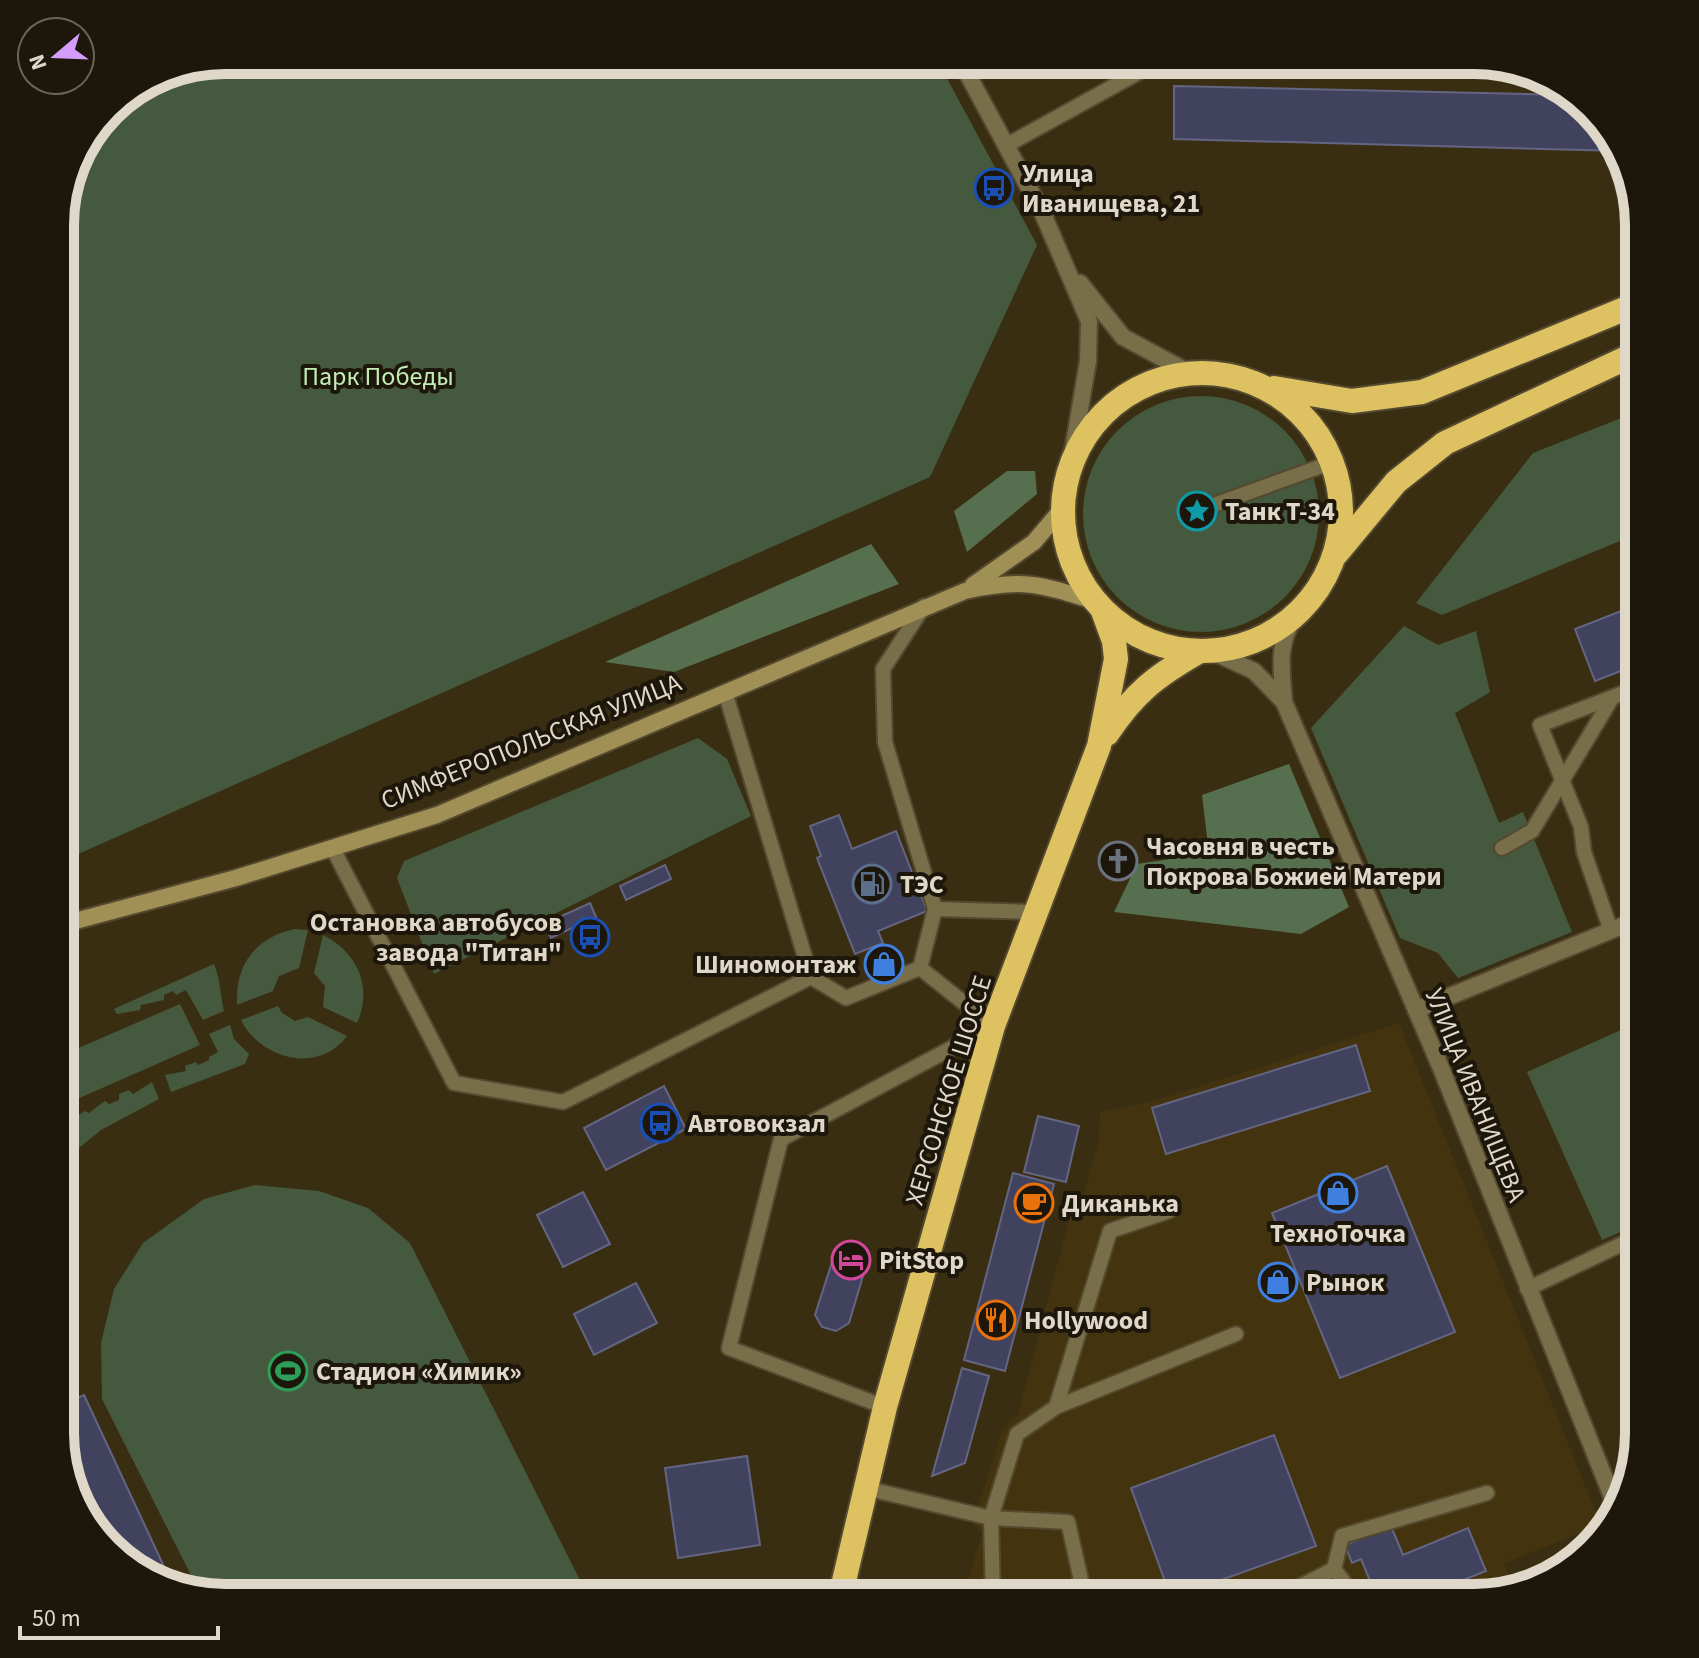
<svg xmlns="http://www.w3.org/2000/svg" width="1699" height="1658" viewBox="0 0 1699 1658" font-family="'Source Sans 3',sans-serif">
<style>
.built{fill:#43340f}
.green{fill:#45593f}
.forest{fill:#56704f}
.building{fill:#41435e;stroke:#636582;stroke-width:2}
.lines{fill:none;stroke-linecap:round;stroke-linejoin:round}
.lane-casing{stroke:#54492f;stroke-width:18}
.street-casing{stroke:#54492f;stroke-width:20}
.secondary-casing{stroke:#54492f;stroke-width:20}
.highway-casing{stroke:#54492f;stroke-width:28}
.lane{stroke:#796e4a;stroke-width:14}
.street{stroke:#796e4a;stroke-width:16}
.secondary{stroke:#a19055;stroke-width:16}
.highway{stroke:#dec262;stroke-width:24}
.labels{text-anchor:middle;stroke-width:8;stroke-linejoin:round;paint-order:stroke}
.poi-label{font-size:26px;font-weight:bold;fill:#dfd7c7;stroke:#1d170b;text-anchor:start}
.park-label{font-size:26px;fill:#c0edb3;stroke:#1d170b}
.street-label{font-size:26px;fill:#dfd7c7;stroke:#1d170b}
.rim{fill:none;stroke:#dfd7c7;stroke-width:10}
</style>
<rect width="100%" height="100%" fill="#3a2e12"/>
<polygon class="built" points="1399,1023 1601,1525 1504,1563 1514,1590 1474,1598 963,1598 982,1533 973,1524 1002,1431 1018,1414 1073,1205 1083,1196 1099,1139 1100,1112 1150,1102"/>
<g class="green">
<polygon points="225,60 937,60 1037,245 930,477 60,862 60,214 77,152 116,101 162,72"/>
<circle cx="1201" cy="514" r="118"/>
<polygon points="1639,411 1639,533 1442,615 1416,603 1533,453"/>
<polygon points="1404,626 1438,645 1476,631 1490,692 1455,713 1499,823 1523,812 1572,932 1458,978 1438,953 1400,938 1311,728"/>
<polygon points="698,738 727,759 751,816 434,974 397,878 404,861"/>
<path d="M294,929l14,1 -9,38 -20,8 -6,15 -36,14c-2,-40 18,-67 57,-76z"/>
<path d="M323,935c35,18 50,52 34,88l-34,-16 2,-21 -11,-13z"/>
<path d="M214,964c7,18 6,30 10,47l-21,9 -17,-30 -10,5 -3,-4 -9,4v5l-23,5 -1,5 -23,4 -3,-5z"/>
<polygon points="180,1004 200,1045 68,1103 60,1086 60,1056"/>
<path d="M278,1006l4,7 13,8 13,-4 39,19c-29,39 -87,23 -106,-16z"/>
<polygon points="1639,1022 1639,1224 1602,1240 1527,1072"/>
<polygon points="230,1025 234,1039 249,1054 245,1064 171,1092 165,1075 186,1071 185,1066 196,1062 198,1065 209,1060 209,1057 218,1052 209,1034"/>
<polygon points="152,1082 159,1099 101,1130 69,1156 60,1136 60,1121 64,1120 66,1123 85,1111 89,1113 105,1101 109,1104 119,1100 119,1094 129,1090 133,1094"/>
<polygon points="255,1185 319,1191 368,1208 410,1243 589,1598 225,1598 200,1593 102,1399 101,1343 114,1289 143,1243 204,1199"/>
</g>
<g class="forest">
<polygon points="1007,471 1035,471 1037,494 967,552 954,511"/>
<polygon points="871,544 899,584 674,672 605,662"/>
<polygon points="1289,764 1349,907 1301,934 1114,912 1137,864 1209,853 1202,795"/>
</g>
<g class="building">
<polygon points="1174,86 1571,95 1598,116 1620,151 1174,139"/>
<polygon points="1639,604 1639,664 1595,681 1575,629"/>
<polygon points="839,815 852,849 896,831 927,911 878,931 883,943 855,954 817,858 821,856 810,826"/>
<polygon points="665,865 671,879 626,900 620,886"/>
<polygon points="590,903 596,917 551,938 544,924"/>
<polygon points="1356,1045 1370,1091 1166,1154 1152,1108"/>
<polygon points="664,1086 686,1129 606,1170 584,1128"/>
<polygon points="1038,1116 1079,1126 1066,1182 1024,1172"/>
<polygon points="1387,1166 1455,1332 1340,1378 1272,1213"/>
<polygon points="1013,1173 1054,1184 1005,1371 964,1360"/>
<polygon points="583,1192 610,1244 563,1267 537,1215"/>
<polygon points="847,1250 861,1256 865,1269 849,1323 836,1331 822,1327 815,1315 835,1253"/>
<polygon points="636,1283 657,1323 594,1355 574,1314"/>
<polygon points="962,1368 989,1376 965,1463 932,1476"/>
<polygon points="84,1395 174,1588 161,1585 119,1555 60,1428 60,1406"/>
<polygon points="1274,1435 1316,1546 1171,1598 1131,1488"/>
<polygon points="747,1456 760,1545 678,1558 665,1468"/>
<polygon points="1391,1526 1403,1555 1468,1528 1486,1571 1418,1598 1377,1598 1361,1559 1352,1563 1345,1545"/>
</g>
<g class="lines">
<g class="lane-casing">
<g id="lane">
<polyline points="1007,145 1161,60"/>
<polyline points="1208,507 1333,462"/>
<polyline points="924,606 883,669 885,742 935,909"/>
<polyline points="332,847 454,1083 563,1102 811,977 725,692"/>
<polyline points="1502,848 1532,831 1612,698"/>
<polyline points="1611,931 1584,852 1581,827 1540,725 1639,687"/>
<polyline points="811,977 846,998 920,968 935,909 1037,912"/>
<polyline points="1527,1289 1639,1236"/>
<polyline points="885,1407 729,1348 781,1139 993,1026 920,968"/>
<polyline points="1056,1407 1236,1334"/>
<polyline points="865,1488 991,1518 993,1598"/>
<polyline points="1562,1570 1560,1565 1585,1555"/>
<polyline points="1085,1598 1068,1522 991,1518 1017,1434 1056,1407 1110,1231 1169,1211"/>
<polyline points="1277,1598 1334,1569"/>
<polyline points="1356,1598 1334,1569 1342,1536 1487,1493"/>
</g>
</g>
<g class="street-casing">
<g id="street">
<polyline points="960,60 1043,214 1089,321 1088,361 1071,462"/>
<polyline points="1080,283 1123,337 1188,372"/>
<path d="M1295,617c-19,28 -13,53 -11,85l157,366 176,441"/>
<polyline points="1213,652 1254,671 1284,702"/>
<polyline points="1416,1010 1639,919"/>
</g>
</g>
<g class="secondary-casing">
<g id="secondary">
<polyline points="973,585 1034,542 1062,509"/>
<path d="M60,925l176,-47 201,-63 528,-224c57,-13 75,-7 129,10"/>
</g>
</g>
<g class="highway-casing">
<g id="highway">
<circle cx="1202" cy="512" r="139"/>
<polyline points="1274,388 1352,401 1422,392 1639,303"/>
<polyline points="1337,553 1396,482 1445,443 1639,352"/>
<path d="M1107,734c27,-41 49,-58 91,-82"/>
<polyline points="840,1598 885,1407 993,1026 1099,746 1116,659 1114,641 1103,611"/>
</g>
</g>
<use href="#lane" class="lane"/>
<use href="#street" class="street"/>
<use href="#secondary" class="secondary"/>
<use href="#highway" class="highway"/>
</g>
<defs>
<g id="bus-ring" transform="scale(2)"><circle r="9.5" fill="#1d170b" stroke="#1a4fb4" stroke-width="1.5"/><path d="M-5-6H5V4H4V6H2V4H-2V6H-4V4H-5ZM-3.5-4V0h7V-4ZM-3.5 1.2v1.5H-2V1.2ZM2 1.2v1.5H3.5V1.2Z" fill="#1a4fb4"/></g>
<g id="sight-ring" transform="scale(2)"><circle r="9.5" fill="#1d170b" stroke="#0f9aa8" stroke-width="1.5"/><path d="M0-6L1.8-2.2L6-1.7L2.9 1.2L3.7 5.4L0 3.3L-3.7 5.4L-2.9 1.2L-6-1.7L-1.8-2.2Z" fill="#0f9aa8"/></g>
<g id="church-ring" transform="scale(2)"><circle r="9.5" fill="#1d170b" stroke="#6b7280" stroke-width="1.5"/><path d="M-1.2-6h2.4v3.5h3.3v2.4h-3.3V6h-2.4V-.1h-3.3v-2.4h3.3Z" fill="#6b7280"/></g>
<g id="fuel-ring" transform="scale(2)"><circle r="9.5" fill="#1d170b" stroke="#5c6f8a" stroke-width="1.5"/><path d="M-5.5-6h7V0h2V4h1.3V-2.5L3-4.5l.8-.8L6-3V5H2.5V1h-1V6h-7ZM-4.2-4.7v3.2H.2V-4.7Z" fill="#5c6f8a"/></g>
<g id="shop-ring" transform="scale(2)"><circle r="9.5" fill="#1d170b" stroke="#3f7fe0" stroke-width="1.5"/><path d="M-5-2.5h2.3a2.7 3.5 0 0 1 5.4 0H5L5.5 6h-11ZM-1.5-2.5h3a1.5 2.3 0 0 0-3 0Z" fill="#3f7fe0"/></g>
<g id="cafe-ring" transform="scale(2)"><circle r="9.5" fill="#1d170b" stroke="#e8710a" stroke-width="1.5"/><path d="M-5.5-4.5H6V0H3Q3 3.5 0 3.5H-2.5Q-5.5 3.5-5.5 0ZM3-3.2v2h1.7v-2ZM-6 4.5H4V6H-6Z" fill="#e8710a"/></g>
<g id="hotel-ring" transform="scale(2)"><circle r="9.5" fill="#1d170b" stroke="#d1479c" stroke-width="1.5"/><path d="M-6-4.5h1.5V1H6V5H4.5V3h-9V5H-6ZM-4 0a1.8 1.8 0 1 1 3.6 0ZM.5 0V-2.5h3Q6-2.5 6 0Z" fill="#d1479c"/></g>
<g id="restaurant-ring" transform="scale(2)"><circle r="9.5" fill="#1d170b" stroke="#e8710a" stroke-width="1.5"/><path d="M-5-6h1v4h1v-4h1v4h1v-4h1v5L-1.5 .5V6h-2V.5L-5-1ZM5-6V6H3V1.5H1.5Q1.5-4 5-6Z" fill="#e8710a"/></g>
<g id="stadium-ring" transform="scale(2)"><circle r="9.5" fill="#1d170b" stroke="#2e9e5b" stroke-width="1.5"/><path d="M0-5a6.5 5 0 1 0 0 10a6.5 5 0 1 0 0-10ZM-3.5-1.8h7v3.6h-7Z" fill="#2e9e5b"/></g>
</defs>
<g fill-rule="evenodd">
<use href="#bus-ring" x="994" y="188"/>
<use href="#sight-ring" x="1197" y="511"/>
<use href="#church-ring" x="1118" y="861"/>
<use href="#fuel-ring" x="872" y="884"/>
<use href="#bus-ring" x="590" y="937"/>
<use href="#shop-ring" x="884" y="964"/>
<use href="#bus-ring" x="660" y="1123"/>
<use href="#shop-ring" x="1338" y="1193"/>
<use href="#cafe-ring" x="1034" y="1203"/>
<use href="#hotel-ring" x="851" y="1260"/>
<use href="#shop-ring" x="1278" y="1282"/>
<use href="#restaurant-ring" x="996" y="1320"/>
<use href="#stadium-ring" x="288" y="1371"/>
</g>
<g class="labels">
<g class="poi-label">
<text x="1022" y="182">Улица<tspan x="1022" dy="30">Иванищева, 21</tspan></text>
<text x="1225" y="520">Танк Т-34</text>
<text x="1146" y="855">Часовня в честь<tspan x="1146" dy="30">Покрова Божией Матери</tspan></text>
<text x="900" y="893">ТЭС</text>
<text x="562" y="931" text-anchor="end">Остановка автобусов<tspan x="562" dy="30">завода "Титан"</tspan></text>
<text x="856" y="973" text-anchor="end">Шиномонтаж</text>
<text x="688" y="1132">Автовокзал</text>
<text x="1062" y="1212">Диканька</text>
<text x="1338" y="1242" text-anchor="middle">ТехноТочка</text>
<text x="879" y="1269">PitStop</text>
<text x="1306" y="1291">Рынок</text>
<text x="1024" y="1329">Hollywood</text>
<text x="316" y="1380">Стадион «Химик»</text>
</g>
<g class="park-label">
<text x="378" y="385">Парк Победы</text>
</g>
<g class="street-label">
<text transform="translate(531 741) rotate(-22)" y="9">СИМФЕРОПОЛЬСКАЯ УЛИЦА</text>
<text transform="translate(948 1090) rotate(-73)" y="9">ХЕРСОНСКОЕ ШОССЕ</text>
<text transform="translate(1476 1095) rotate(68)" y="9">УЛИЦА ИВАНИЩЕВА</text>
</g>
</g>
<path d="M0 0H1699V1658H0ZM225 74H1474A151 151 0 0 1 1625 225V1433A151 151 0 0 1 1474 1584H225A151 151 0 0 1 74 1433V225A151 151 0 0 1 225 74Z" fill="#1d170b" fill-rule="evenodd"/>
<path class="rim" d="M225 74H1474A151 151 0 0 1 1625 225V1433A151 151 0 0 1 1474 1584H225A151 151 0 0 1 74 1433V225A151 151 0 0 1 225 74Z"/>
<g transform="translate(56 56) rotate(251)"><circle r="38" fill="#1d170b" stroke="#6b6456" stroke-width="2"/>
<path d="M0-6L14 30L0 20L-14 30Z" fill="#d49cfb"/>
<text y="-12" font-size="22" font-weight="bold" text-anchor="middle" fill="#dfd7c7">N</text>
</g>
<path d="M20 1626v12h198v-12" fill="none" stroke="#dfd7c7" stroke-width="4"/>
<text x="32" y="1626" font-size="24" fill="#dfd7c7" stroke="#1d170b" stroke-width="6" paint-order="stroke">50 m</text>
</svg>
